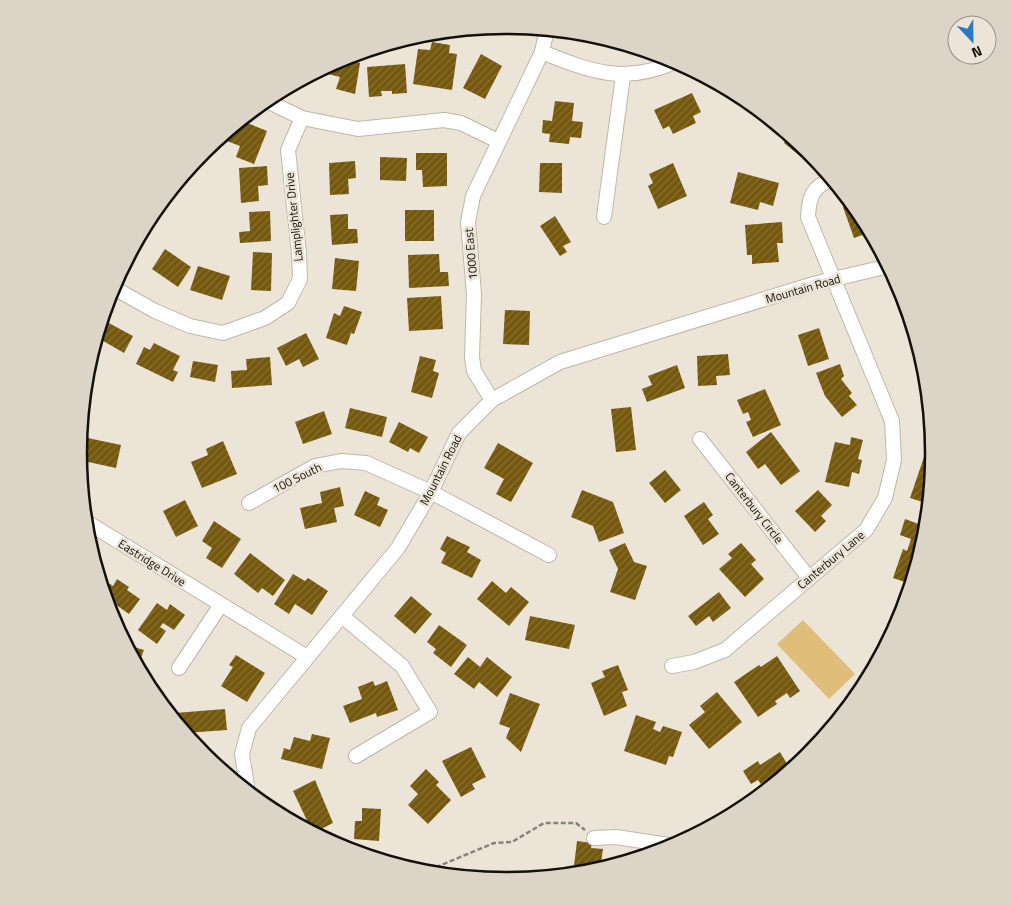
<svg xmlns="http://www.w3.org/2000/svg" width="1012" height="906" viewBox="0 0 1012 906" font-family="'Titillium Web',sans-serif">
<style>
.green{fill:#dfbe7a}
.building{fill:url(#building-hatch)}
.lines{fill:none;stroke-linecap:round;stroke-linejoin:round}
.minor-casing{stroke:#beb7aa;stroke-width:16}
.path{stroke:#88847a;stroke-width:2.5;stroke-dasharray:5 2.5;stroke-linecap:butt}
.minor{stroke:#fff;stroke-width:14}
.labels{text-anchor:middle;stroke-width:5;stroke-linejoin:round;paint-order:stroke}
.street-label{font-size:12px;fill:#13110c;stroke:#ece5d7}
.rim{fill:none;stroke:#13110c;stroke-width:2.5}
</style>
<defs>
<pattern id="building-hatch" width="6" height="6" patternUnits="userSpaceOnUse" patternTransform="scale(1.25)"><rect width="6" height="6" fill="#76580c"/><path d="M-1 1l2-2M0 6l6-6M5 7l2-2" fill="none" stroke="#867036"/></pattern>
</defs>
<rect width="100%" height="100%" fill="#ece5d7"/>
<polygon class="green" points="803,620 855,674 829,699 777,644"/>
<g class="building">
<polygon points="432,42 450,45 449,53 457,54 452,90 413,84 418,49 430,50"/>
<polygon points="481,54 502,66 485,99 463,88"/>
<polygon points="352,55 352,61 360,63 355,94 336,89 340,77 324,73 326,67"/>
<polygon points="405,64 407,93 392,94 392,91 381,91 382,96 369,97 367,67"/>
<polygon points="692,93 701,112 693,116 696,123 673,134 669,126 663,129 654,110"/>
<polygon points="555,101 574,103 572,121 583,122 581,138 570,137 569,144 549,142 550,134 542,133 543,120 552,121"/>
<polygon points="240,120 267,131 254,164 236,157 240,146 219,138"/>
<polygon points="790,135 811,153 805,160 784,143"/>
<polygon points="416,153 447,153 447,186 423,187 422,170 416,170"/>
<polygon points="380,157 407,158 406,181 380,180"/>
<polygon points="355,161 356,178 348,179 349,194 330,195 329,163"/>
<polygon points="540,163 562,163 562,193 539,192"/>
<polygon points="673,163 687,196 658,209 648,186 653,183 649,174"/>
<polygon points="267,166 268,185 258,186 259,201 241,203 239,168"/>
<polygon points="738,172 779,183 773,206 760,202 758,210 730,203"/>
<polygon points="852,203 871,232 854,238 843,207"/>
<rect x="405" y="210" width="29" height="31"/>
<polygon points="270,211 271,241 240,243 239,232 250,231 249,212"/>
<polygon points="348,214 348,229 357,229 358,243 332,245 330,215"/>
<polygon points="555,216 571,242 563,246 567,252 560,256 540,226"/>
<polygon points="782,222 783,243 777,243 779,262 752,264 752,255 747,255 745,225"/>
<polygon points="165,249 191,267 178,287 152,269"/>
<polygon points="253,252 272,253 271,291 251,290"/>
<polygon points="439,254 440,272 448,272 449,286 409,288 408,255"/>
<polygon points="335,258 359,261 356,291 332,289"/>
<polygon points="198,266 230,276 222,300 190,290"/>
<polygon points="441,296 443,329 409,331 407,298"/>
<polygon points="344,306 362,312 354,334 351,333 347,345 326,338 334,313 340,316"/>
<polygon points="505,310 530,311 529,345 503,344"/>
<polygon points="107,322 133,336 124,353 98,338"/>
<polygon points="819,328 829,359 808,366 798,335"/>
<polygon points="306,333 319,359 303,367 299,359 286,366 277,348"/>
<polygon points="154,343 180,356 173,370 178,372 173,382 136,364 144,347 150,350"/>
<polygon points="728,354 730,375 716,376 717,385 698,386 697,356"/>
<polygon points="420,356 436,360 433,371 439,373 432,398 411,392"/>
<polygon points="270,357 272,385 232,388 231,371 247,370 246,359"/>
<polygon points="193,361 218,365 215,382 190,377"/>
<polygon points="840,364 844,376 841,379 852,393 849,396 857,405 842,417 825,396 816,373"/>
<polygon points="677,365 685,388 647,402 642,389 652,385 648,376"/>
<polygon points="765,389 781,425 753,437 746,422 751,420 748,412 743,414 737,400"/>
<polygon points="631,407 636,450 616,452 611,409"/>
<polygon points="350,408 387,417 382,437 345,428"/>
<polygon points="324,411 332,434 303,444 295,422"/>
<polygon points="399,422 428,437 419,453 410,448 408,452 389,442"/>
<polygon points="771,432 800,471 781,485 765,464 758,469 746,452"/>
<polygon points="83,437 121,445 116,468 79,460"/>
<polygon points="851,437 863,440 858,459 862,460 859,474 852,472 849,487 825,482 835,442 850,445"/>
<polygon points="223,441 237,474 202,488 191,462 208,455 206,449"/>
<polygon points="498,443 533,463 511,502 496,494 504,479 484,468"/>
<polygon points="924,457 933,460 929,504 910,498"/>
<polygon points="665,470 681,490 665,503 649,483"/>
<polygon points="340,487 344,506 334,508 337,522 305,529 300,508 322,503 320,492"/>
<polygon points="582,490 613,502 624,533 599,542 593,526 571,517"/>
<polygon points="818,490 832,505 821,516 826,521 815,532 795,511"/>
<polygon points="365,491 380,498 377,505 388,510 380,527 354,515"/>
<polygon points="185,500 198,526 176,537 163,511"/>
<polygon points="704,502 713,515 708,519 719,534 703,545 684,516"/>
<polygon points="905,519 927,527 911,584 893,578 903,549 907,551 911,539 900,535"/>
<polygon points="214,521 241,539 222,568 206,558 212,548 202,541"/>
<polygon points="447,536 470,547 467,552 481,560 472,578 441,563 446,553 440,549"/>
<polygon points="625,543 634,562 647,566 635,600 610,592 618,569 609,550"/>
<polygon points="741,543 756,560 751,564 764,579 745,597 719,569 732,558 728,554"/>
<polygon points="250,553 285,580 273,596 262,588 258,593 234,574"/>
<polygon points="293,574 305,581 308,578 328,591 312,615 295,604 289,614 274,604"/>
<polygon points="117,579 129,587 127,590 140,599 129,614 105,597 102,589 107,582 113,586"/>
<polygon points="492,581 506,593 511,587 529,602 509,626 477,599"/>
<polygon points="719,592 731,608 713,622 709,616 696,626 688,616"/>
<polygon points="411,596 432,614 415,634 394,616"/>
<polygon points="157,603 167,610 170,604 185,615 174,630 163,623 160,627 166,631 157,644 138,630"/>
<polygon points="530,616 575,625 569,649 525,640"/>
<polygon points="439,625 467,645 451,667 433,653 436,649 427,642"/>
<polygon points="125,644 144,650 139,663 146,665 143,677"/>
<polygon points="236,655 265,673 247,702 221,686 233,667 229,665"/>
<polygon points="777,656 800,691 790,698 787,693 775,701 777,704 758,717 734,682 759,665 761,667"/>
<polygon points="468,657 480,667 487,657 512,677 497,697 479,682 474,689 454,674"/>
<polygon points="618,665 628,690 622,692 627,706 604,716 591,683 605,677 602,671"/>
<polygon points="373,681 375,686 387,681 398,710 377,717 376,713 350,723 343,706 362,699 358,687"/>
<polygon points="717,692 742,722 709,749 689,725 705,712 700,706"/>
<polygon points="510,693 540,704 521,752 506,738 510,728 499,724"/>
<polygon points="225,709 227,730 185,733 176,722 175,713"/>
<polygon points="636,715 656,722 653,729 660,732 663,726 682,732 673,757 669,756 666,765 624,751"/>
<polygon points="312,734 330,738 322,769 281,759 284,748 290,750 294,737 310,741"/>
<polygon points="471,747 486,777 472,784 475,789 461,797 442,761"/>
<polygon points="780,752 789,767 789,771 766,791 758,780 751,784 743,771 758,761 760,765"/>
<polygon points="426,769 439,782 436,785 451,800 428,824 408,805 418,794 410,786"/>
<polygon points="315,780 333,823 313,833 293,791"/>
<polygon points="362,808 381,809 379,841 354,839 355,821 362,821"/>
<polygon points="577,841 592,843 591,848 603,849 600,870 573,874"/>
</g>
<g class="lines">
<g class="minor-casing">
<g id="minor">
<path d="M542,52c49,20 84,33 135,9"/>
<polyline points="265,100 302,118 358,129 444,120 461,123 498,141"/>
<polyline points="604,217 623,76"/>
<polyline points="112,287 155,311 190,326 223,333 265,318 288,303 300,279 299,254 288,150 302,118"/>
<polyline points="492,400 474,371 472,357 474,294 468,222 473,196 542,52 547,29"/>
<polyline points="700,439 809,578"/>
<polyline points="249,503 315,466 341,461 366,463 431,492 549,555"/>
<polyline points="85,521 307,657"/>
<polyline points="342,616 402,666 430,712 356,756"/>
<path d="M672,666l22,-4 31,-12 141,-120 19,-32 9,-38 -2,-39 -84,-204c1,-20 4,-30 24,-38"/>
<polyline points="179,668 220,606"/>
<polyline points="248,792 242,754 249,728 398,548 431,492 459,433 492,400 560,362 817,283 889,266"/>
<polyline points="594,838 616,837 675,846"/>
</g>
</g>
<polyline class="path" points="422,873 494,843 512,842 544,823 576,823 585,830"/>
<use href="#minor" class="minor"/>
</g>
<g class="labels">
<g class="street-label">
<text transform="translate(294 217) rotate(-96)" y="4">Lamplighter Drive</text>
<text transform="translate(471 254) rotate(-95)" y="4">1000 East</text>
<text transform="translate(803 289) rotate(-16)" y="4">Mountain Road</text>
<text transform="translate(441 470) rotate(-63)" y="4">Mountain Road</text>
<text transform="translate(297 478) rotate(-26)" y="4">100 South</text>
<text transform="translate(754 508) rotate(52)" y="4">Canterbury Circle</text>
<text transform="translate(831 560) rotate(-40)" y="4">Canterbury Lane</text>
<text transform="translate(152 563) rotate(32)" y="4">Eastridge Drive</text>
</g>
</g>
<path d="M0 0H1012V906H0ZM87 453a419 419 0 1 1 838 0a419 419 0 1 1-838 0Z" fill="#dbd4c7" fill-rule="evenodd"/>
<path class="rim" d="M87 453a419 419 0 1 1 838 0a419 419 0 1 1-838 0Z"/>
<g transform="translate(972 40) rotate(158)"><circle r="24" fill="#ece5d7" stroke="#959086"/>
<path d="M0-4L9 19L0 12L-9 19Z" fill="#277ac8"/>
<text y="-8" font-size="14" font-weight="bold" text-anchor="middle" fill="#13110c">N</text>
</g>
</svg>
